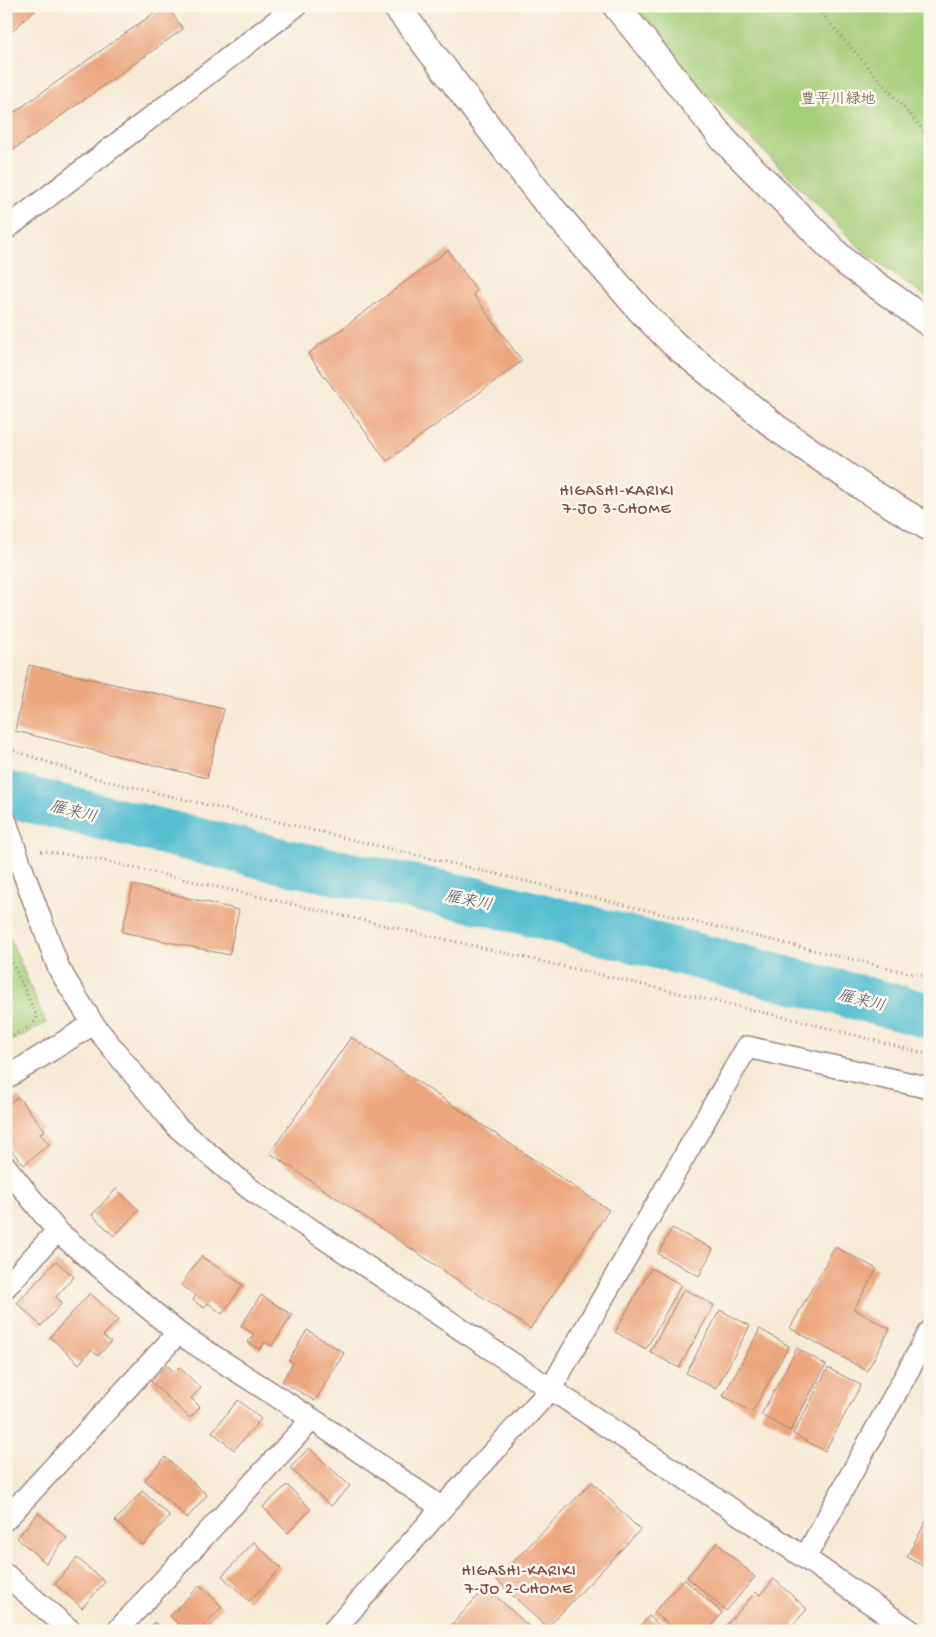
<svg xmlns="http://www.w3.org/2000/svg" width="936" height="1637" viewBox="0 0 936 1637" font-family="'Gochi Hand','Klee One',sans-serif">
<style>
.green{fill:#a5ce7a;stroke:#787652}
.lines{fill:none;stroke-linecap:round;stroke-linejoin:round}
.river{stroke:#55bed1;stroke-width:46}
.building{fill:#eca67d}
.minor-casing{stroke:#a08480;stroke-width:24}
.tertiary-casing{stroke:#a08480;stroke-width:29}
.path{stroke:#a08480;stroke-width:3;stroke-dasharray:1 4;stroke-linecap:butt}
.minor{stroke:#fff;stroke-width:21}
.tertiary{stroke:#fff;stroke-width:26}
.labels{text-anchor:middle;stroke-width:5;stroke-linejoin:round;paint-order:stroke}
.park-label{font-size:15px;fill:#655443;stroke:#fbf7ec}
.neighbourhood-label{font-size:16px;letter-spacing:1px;fill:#834e48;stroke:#fbf7ec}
.water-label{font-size:16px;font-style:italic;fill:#4e5765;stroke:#fbf7ec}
</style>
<rect width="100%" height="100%" fill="#fbf7ec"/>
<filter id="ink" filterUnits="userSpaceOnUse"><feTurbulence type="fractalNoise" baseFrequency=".02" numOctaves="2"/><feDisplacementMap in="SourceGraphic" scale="10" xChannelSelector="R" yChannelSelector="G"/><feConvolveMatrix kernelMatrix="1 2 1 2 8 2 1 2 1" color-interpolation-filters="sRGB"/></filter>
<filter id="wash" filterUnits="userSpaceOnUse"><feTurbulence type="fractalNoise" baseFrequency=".0096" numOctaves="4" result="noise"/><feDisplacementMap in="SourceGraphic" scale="20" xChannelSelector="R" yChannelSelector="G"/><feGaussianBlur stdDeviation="1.12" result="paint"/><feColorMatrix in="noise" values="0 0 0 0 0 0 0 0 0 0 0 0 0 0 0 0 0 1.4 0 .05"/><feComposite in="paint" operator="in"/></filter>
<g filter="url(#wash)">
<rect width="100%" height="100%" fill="#f6ead5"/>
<g class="green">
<polygon points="632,6 930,6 930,300 863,251 679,66"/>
<polygon points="6,929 46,1023 6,1044"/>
</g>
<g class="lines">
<polyline class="river" points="6,794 287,862 485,902 930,1016"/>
</g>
<g id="blocks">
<g class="building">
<polygon points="6,6 39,6 6,37"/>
<polygon points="164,6 167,6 183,29 6,155 6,118"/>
<polygon points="448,250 477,291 473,294 522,361 387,461 308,354"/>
<polygon points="29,665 224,709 207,778 15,731"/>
<polygon points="133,885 239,910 229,955 122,932"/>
<polygon points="351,1037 609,1210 530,1329 270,1153"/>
<polygon points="18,1097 45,1130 40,1134 49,1144 24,1165 6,1144 6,1106"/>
<polygon points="116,1189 139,1210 114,1236 92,1215"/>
<polygon points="672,1228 713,1249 699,1276 658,1254"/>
<polygon points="835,1247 877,1269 854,1309 890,1329 867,1371 790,1328"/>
<polygon points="201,1256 243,1285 222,1314 208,1303 204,1308 193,1300 196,1295 181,1285"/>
<polygon points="56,1261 74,1277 56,1297 62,1303 41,1326 17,1303"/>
<polygon points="651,1268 681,1285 646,1349 615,1332"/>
<polygon points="684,1289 714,1305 679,1368 650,1352"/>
<polygon points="90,1293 118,1320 103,1336 111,1342 98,1356 91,1350 79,1364 50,1337"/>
<polygon points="261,1295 292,1315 272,1346 265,1342 260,1350 248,1342 254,1334 241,1326"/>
<polygon points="720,1310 750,1326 716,1389 686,1373"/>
<polygon points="760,1329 789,1346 752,1412 723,1396"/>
<polygon points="307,1330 344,1353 315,1401 282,1381 293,1363 289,1360"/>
<polygon points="797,1348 826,1365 790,1431 761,1415"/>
<polygon points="167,1365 174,1372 179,1367 201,1388 191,1398 200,1407 190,1418 151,1382"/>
<polygon points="828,1368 861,1385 825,1451 793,1434"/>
<polygon points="238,1400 261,1419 234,1450 212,1432"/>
<polygon points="309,1448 350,1486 331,1506 290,1468"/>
<polygon points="165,1457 207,1495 187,1518 145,1480"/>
<polygon points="592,1482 640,1530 547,1628 496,1579"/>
<polygon points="287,1485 311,1509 288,1533 263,1507"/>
<polygon points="142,1491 170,1516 143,1545 115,1521"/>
<polygon points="38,1513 67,1538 46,1563 17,1538"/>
<polygon points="928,1517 930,1517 930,1570 907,1557"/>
<polygon points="254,1542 281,1568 249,1601 222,1576"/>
<polygon points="717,1543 755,1577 726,1611 687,1577"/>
<polygon points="77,1558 105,1582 82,1608 55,1584"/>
<polygon points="684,1579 722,1613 707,1631 676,1631 654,1612"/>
<polygon points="774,1579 807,1609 793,1625 797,1629 796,1631 721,1631 756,1592 760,1595"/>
<polygon points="200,1585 222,1607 198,1631 185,1631 170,1616"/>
<polygon points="486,1587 534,1631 446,1631"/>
<polygon points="649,1616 665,1631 636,1631"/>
<polygon points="155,1622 163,1631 146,1631"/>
</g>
</g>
</g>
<g filter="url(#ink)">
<use href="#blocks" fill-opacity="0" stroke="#a08480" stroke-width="1"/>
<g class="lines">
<g class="minor-casing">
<g id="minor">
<polyline points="6,229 296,6"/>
<polyline points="6,822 21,866 59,969 93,1024 176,1126 250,1189 805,1558 911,1631"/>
<polyline points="6,1078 93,1024"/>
<polyline points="6,1167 57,1231 178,1333 312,1419 442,1508"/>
<polyline points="6,1287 57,1231"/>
<polyline points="6,1519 178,1333"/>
<polyline points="805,1558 930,1331"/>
<polyline points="6,1575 71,1631"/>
<polyline points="117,1631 312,1419"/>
<polyline points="333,1631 442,1508 550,1390 747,1047 930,1088"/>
</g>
</g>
<g class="tertiary-casing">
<g id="tertiary">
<polyline points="396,6 541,196 641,311 674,344 778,429 867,490 930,528"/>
<polyline points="616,6 724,140 845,262 930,324"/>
</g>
</g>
<g class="path">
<polyline points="815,6 930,138"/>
<polyline points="9,749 95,778 930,978"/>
<polyline points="41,851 91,858 797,1020 930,1055"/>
<polyline points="6,949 37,1017 33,1024 6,1040"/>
</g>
<use href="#minor" class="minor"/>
<use href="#tertiary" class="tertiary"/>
</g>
</g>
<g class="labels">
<g class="park-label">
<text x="838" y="103">豊平川緑地</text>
</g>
<g class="neighbourhood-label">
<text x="617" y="495">HIGASHI-KARIKI<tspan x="617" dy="18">7-JO 3-CHOME</tspan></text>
<text x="519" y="1575">HIGASHI-KARIKI<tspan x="519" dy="18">7-JO 2-CHOME</tspan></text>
</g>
<g class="water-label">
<text transform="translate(74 810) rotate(14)" y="6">雁来川</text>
<text transform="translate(469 899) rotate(12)" y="6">雁来川</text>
<text transform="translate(862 999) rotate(14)" y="6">雁来川</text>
</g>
</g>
<rect width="936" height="1637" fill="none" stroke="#fbf7ec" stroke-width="25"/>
</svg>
